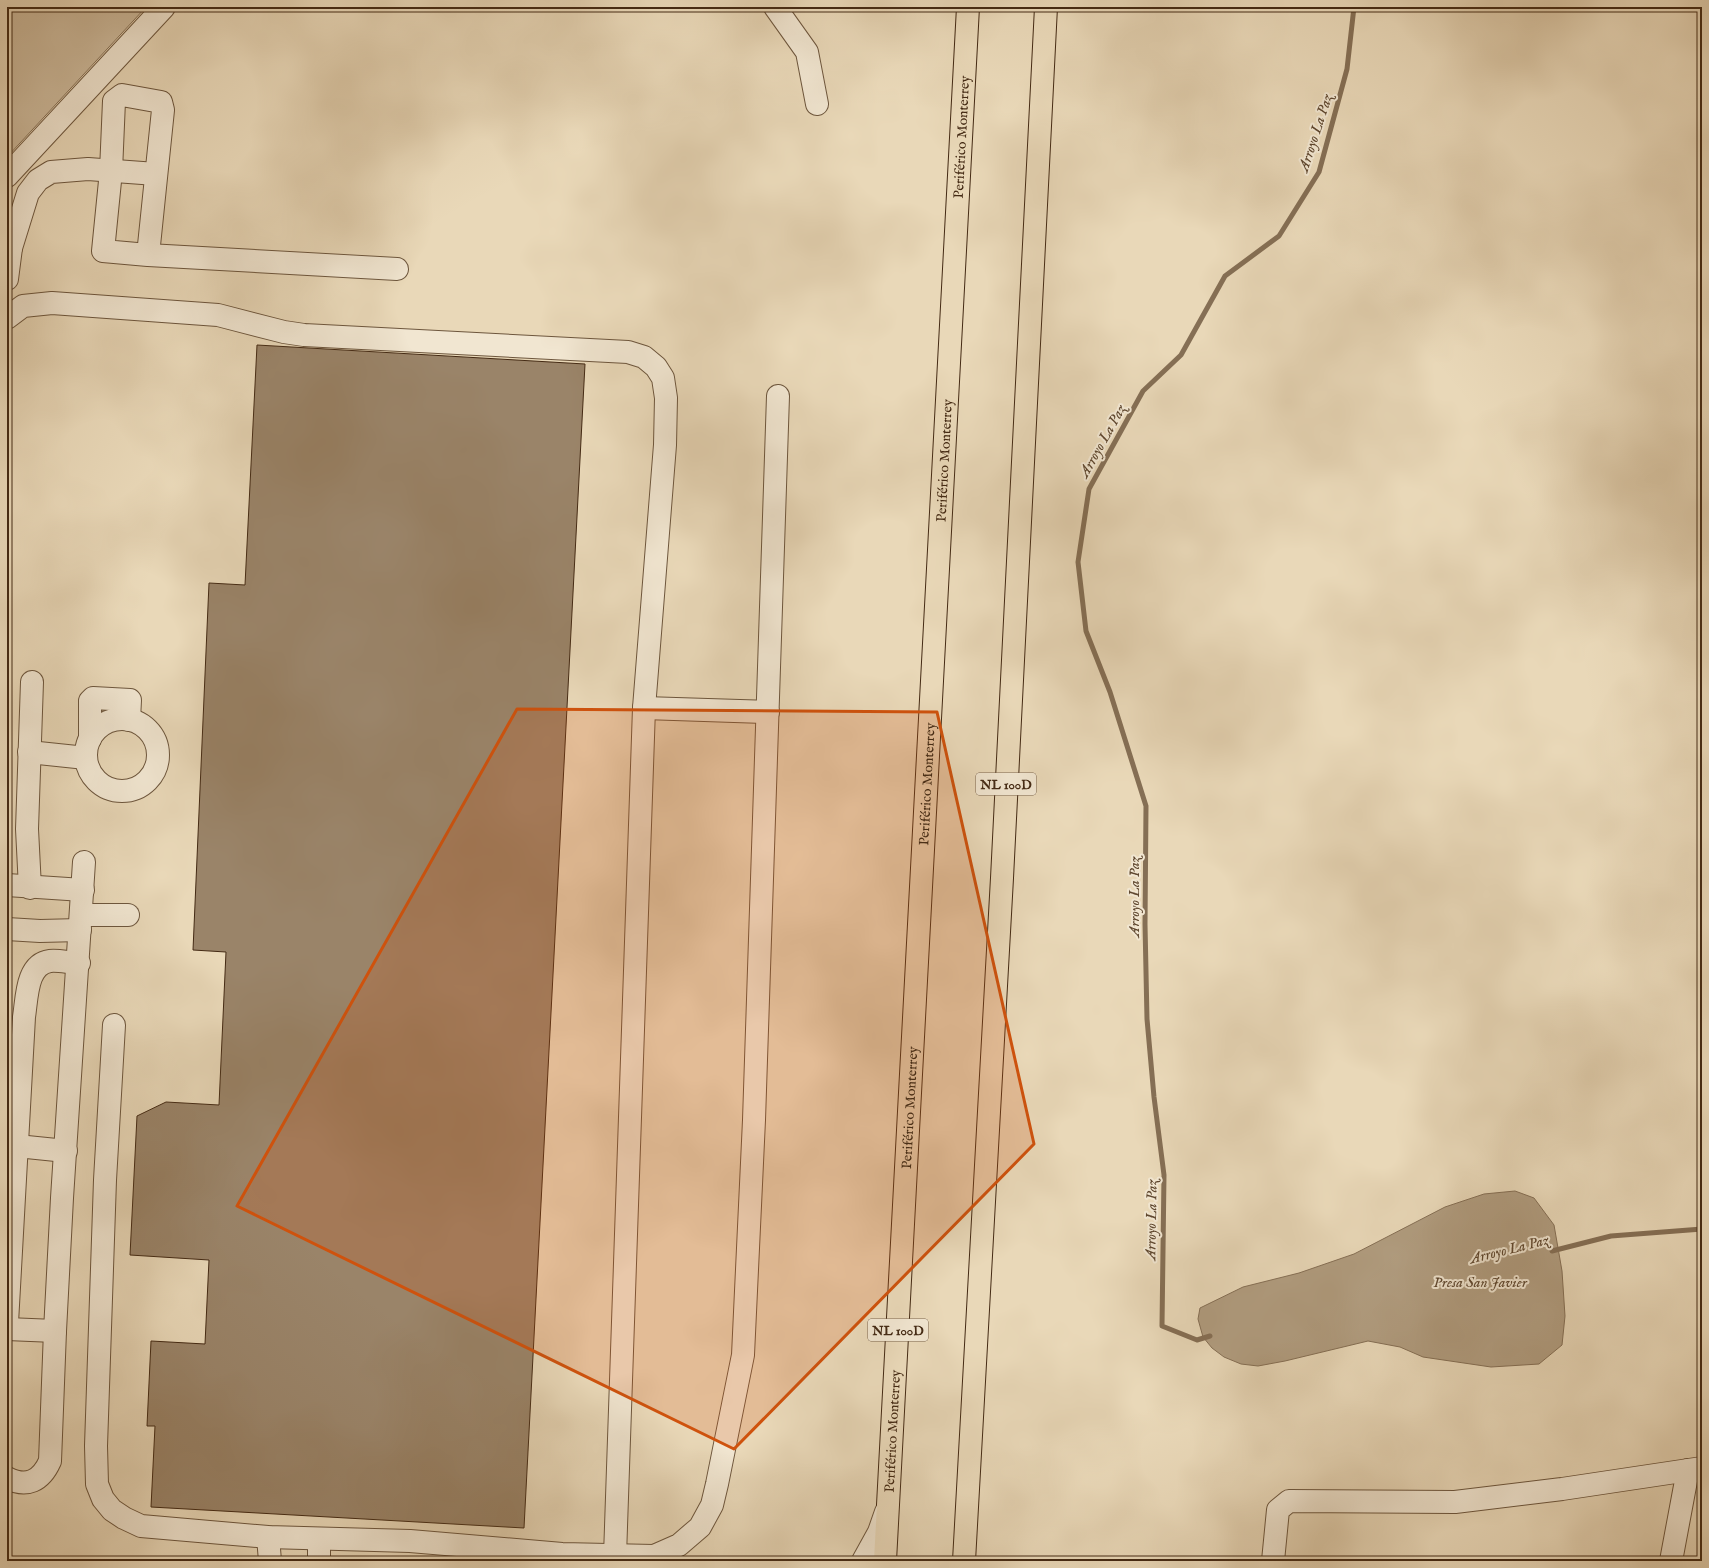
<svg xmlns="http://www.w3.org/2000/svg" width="1709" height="1568" viewBox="0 0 1709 1568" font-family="'IM FELL English',serif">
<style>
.green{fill:#cdba9c;stroke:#887258}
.water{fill:#b19d80;stroke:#856f55}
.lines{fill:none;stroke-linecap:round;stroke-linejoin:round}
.stream{stroke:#856f55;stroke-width:5}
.building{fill:#9a8469;stroke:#442a14}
.minor-casing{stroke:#6d563d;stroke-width:24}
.highway-casing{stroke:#442a14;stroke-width:24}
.minor{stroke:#f1e6d1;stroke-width:22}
.highway{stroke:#e9d8b8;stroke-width:22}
.marked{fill:#cf520d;fill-opacity:0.2;stroke:#cf520d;stroke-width:3;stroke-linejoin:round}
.labels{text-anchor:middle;stroke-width:4;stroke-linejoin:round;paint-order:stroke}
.shield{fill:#f1e6d1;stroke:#78624d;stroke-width:1}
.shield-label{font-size:13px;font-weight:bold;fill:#442a14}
.street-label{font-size:14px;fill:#442a14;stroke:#f1e6d1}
.water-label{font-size:15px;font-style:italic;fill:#5f472f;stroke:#f1e6d1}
</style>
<rect width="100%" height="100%" fill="#e9d8b8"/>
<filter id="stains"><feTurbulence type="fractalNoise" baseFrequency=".005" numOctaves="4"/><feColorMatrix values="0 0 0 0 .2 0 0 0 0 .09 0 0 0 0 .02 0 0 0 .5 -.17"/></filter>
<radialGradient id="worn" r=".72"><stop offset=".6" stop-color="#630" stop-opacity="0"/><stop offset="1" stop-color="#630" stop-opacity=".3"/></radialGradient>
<polygon class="green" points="7,7 146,7 7,157"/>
<polygon class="water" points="1515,1191 1534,1198 1554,1225 1562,1271 1565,1316 1562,1345 1539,1364 1491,1367 1423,1357 1400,1347 1368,1341 1285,1361 1258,1366 1241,1364 1224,1357 1212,1348 1203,1337 1198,1319 1200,1308 1243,1287 1299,1273 1354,1254 1445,1207 1484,1194"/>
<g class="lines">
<g class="stream">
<polyline points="1552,1251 1611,1236 1702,1229"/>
<polyline points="1210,1336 1197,1340 1162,1326 1164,1175 1154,1097 1147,1019 1145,924 1146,806 1110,692 1086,631 1078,562 1089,489 1143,391 1181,355 1225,276 1279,236 1319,172 1347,69 1354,7"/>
</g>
</g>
<polygon class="building" points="257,345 585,364 524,1528 151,1507 155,1426 147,1426 151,1341 205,1344 209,1260 130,1255 137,1116 166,1102 219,1105 226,952 193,950 209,583 245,585"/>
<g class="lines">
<g class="minor-casing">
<g id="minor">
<polyline points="775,7 807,52 817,104"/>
<polyline points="7,176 164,7"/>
<polyline points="7,244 11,248 7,279"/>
<polyline points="11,248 28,193 38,180 51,172 88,169 156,174"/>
<polyline points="148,255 163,110 161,102 122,95 114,101 111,171 103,251 148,255 397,269"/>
<polyline points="7,318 23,306 52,303 218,315 284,332 304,335 628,352 644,357 656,367 663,378 666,398 665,445 644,708 615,1556"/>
<polyline points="644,708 768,712"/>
<circle cx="122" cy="755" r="36"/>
<polyline points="90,739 90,701 93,698 130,700 129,720"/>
<polyline points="29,752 86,758"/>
<polyline points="7,885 83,890"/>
<polyline points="30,888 27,829 32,682"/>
<polyline points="81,915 128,915"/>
<polyline points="7,929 40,931 80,930"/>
<polyline points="114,1025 105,1180 96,1446 97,1484 103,1499 112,1510 124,1518 141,1526 268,1537 410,1541 562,1554 654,1556 679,1545 700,1527 712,1505 717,1484 743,1355 754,1120 778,396"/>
<polyline points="17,1146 66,1151"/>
<path d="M7,1323l17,-306c3,-18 2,-53 26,-56 9,-1 20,2 29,2"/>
<polyline points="7,1329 55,1331"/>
<path d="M7,1478c20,10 34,3 43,-17l5,-130 7,-133 22,-336"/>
<polyline points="268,1537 270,1561"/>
<polyline points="319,1539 319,1561"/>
<polyline points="863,1561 879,1532 886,1512"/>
<polyline points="1273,1561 1278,1510 1289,1501 1455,1502 1562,1489 1702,1468"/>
<polyline points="1671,1561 1688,1470"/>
</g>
</g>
<g class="highway-casing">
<g id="highway">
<path id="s1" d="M885,1561l83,-1554"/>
<polyline points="964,1561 1002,878 1046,7"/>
</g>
</g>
<use href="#minor" class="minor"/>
<use href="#highway" class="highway"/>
</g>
<path class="marked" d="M517,709l420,3 97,432 -300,305 -497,-243z"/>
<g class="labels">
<g class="shield">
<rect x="976" y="773" width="60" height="22" rx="3"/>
<rect x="868" y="1319" width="60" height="22" rx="3"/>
</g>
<g class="shield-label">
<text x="1006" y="789">NL 100D</text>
<text x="898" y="1335">NL 100D</text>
</g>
<g class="street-label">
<text dy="5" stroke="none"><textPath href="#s1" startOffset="1426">Periférico Monterrey</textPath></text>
<text dy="5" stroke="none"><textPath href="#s1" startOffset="1102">Periférico Monterrey</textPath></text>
<text dy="5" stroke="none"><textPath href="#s1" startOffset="778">Periférico Monterrey</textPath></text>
<text dy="5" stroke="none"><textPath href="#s1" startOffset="454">Periférico Monterrey</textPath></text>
<text dy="5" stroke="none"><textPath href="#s1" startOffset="130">Periférico Monterrey</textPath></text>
</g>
<g class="water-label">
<text transform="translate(1315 133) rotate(-72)" y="5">Arroyo La Paz</text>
<text transform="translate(1102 441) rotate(-61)" y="5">Arroyo La Paz</text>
<text transform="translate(1134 897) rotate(-90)" y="5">Arroyo La Paz</text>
<text transform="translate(1151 1220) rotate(-89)" y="5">Arroyo La Paz</text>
<text transform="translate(1509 1249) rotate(-14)" y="5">Arroyo La Paz</text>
<text x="1480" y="1287">Presa San Javier</text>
</g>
</g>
<rect width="1709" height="1568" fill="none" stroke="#e9d8b8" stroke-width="24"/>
<rect x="8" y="8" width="1693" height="1552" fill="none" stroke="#442a14" stroke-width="2"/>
<rect x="12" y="12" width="1685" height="1544" fill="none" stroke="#442a14"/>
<rect width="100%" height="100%" filter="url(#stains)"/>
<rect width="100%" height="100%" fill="url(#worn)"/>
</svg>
